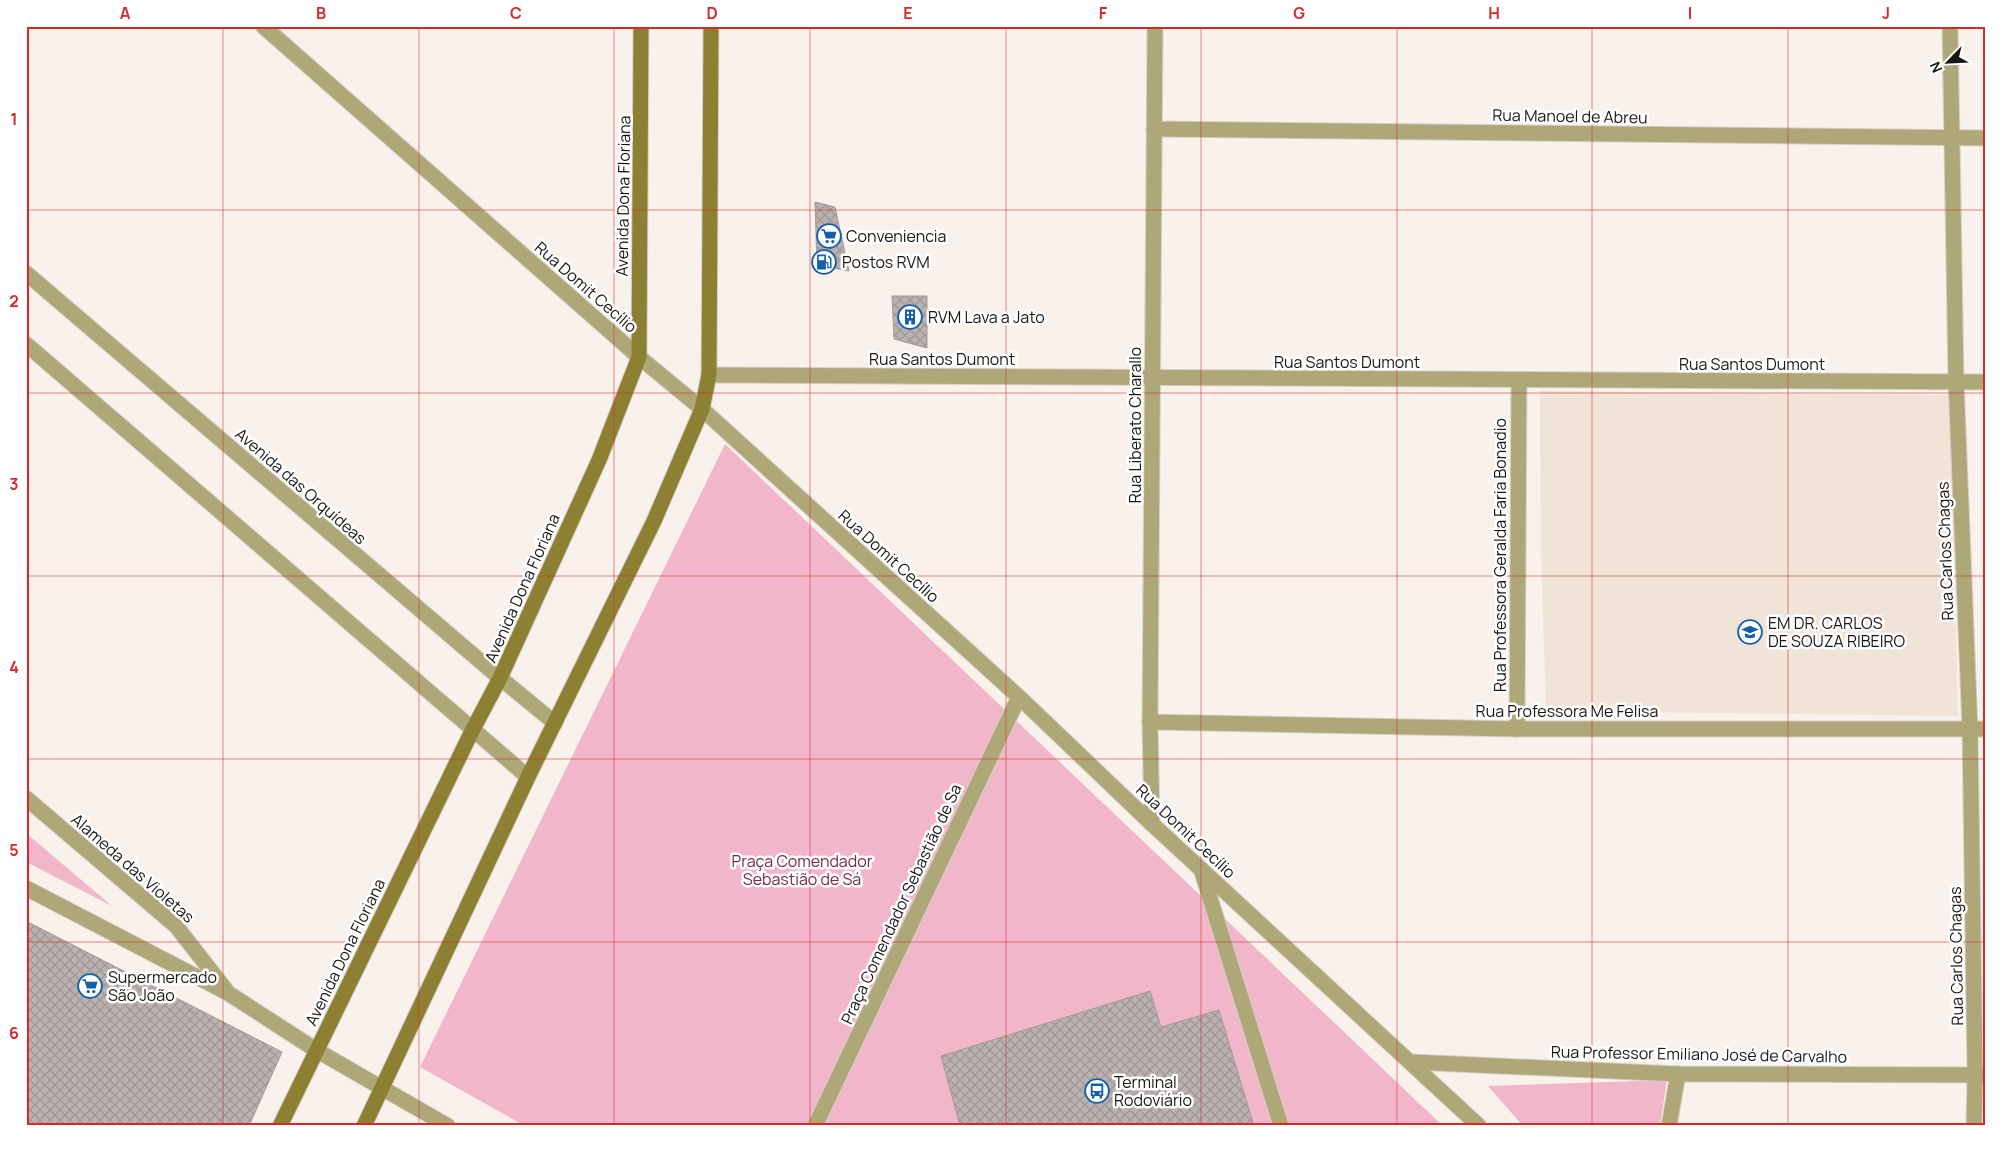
<svg xmlns="http://www.w3.org/2000/svg" width="2011" height="1152" viewBox="0 0 2011 1152" font-family="Manrope,sans-serif">
<style>
.built{fill:#f0e3d8}
.green{fill:#f1b6ca}
.building{fill:url(#building-cross-hatch);stroke:#a39a98}
.lines{fill:none;stroke-linecap:round;stroke-linejoin:round}
.service-casing{stroke:#d5cfc9;stroke-width:17}
.minor-casing{stroke:#d5cfc9;stroke-width:17}
.secondary-casing{stroke:#d5cfc9;stroke-width:17}
.service{stroke:#aea777;stroke-width:15}
.minor{stroke:#aea777;stroke-width:15}
.secondary{stroke:#8d8033;stroke-width:15}
.grid{fill:none;stroke:#d62828;stroke-width:1;stroke-opacity:0.55}
.labels{text-anchor:middle;stroke-width:5;stroke-linejoin:round;paint-order:stroke}
.street-label{font-size:16px;fill:#181614;stroke:#fff}
.poi-label{font-size:16px;fill:#181614;stroke:#fff;text-anchor:start}
.park-label{font-size:16px;fill:#77284a;stroke:#fff}
.neatline{fill:none;stroke:#d62828;stroke-width:2}
.grid-label{font-size:16px;text-anchor:middle;font-weight:bold;fill:#d62828}
</style>
<defs>
<pattern id="building-cross-hatch" width="8" height="8" patternUnits="userSpaceOnUse" patternTransform="scale(1.25)"><rect width="8" height="8" fill="#bbb2b0"/><path d="M0 0l8 8M0 8l8-8" fill="none" stroke="#a09896"/></pattern>
</defs>
<rect width="100%" height="100%" fill="#f9f2ec"/>
<polygon class="built" points="1540,391 1951,395 1958,716 1546,711 1541,553"/>
<g class="green">
<polygon points="725,444 1443,1126 525,1126 420,1067"/>
<polygon points="26,833 112,906 26,862"/>
<polygon points="1667,1080 1660,1126 1523,1126 1488,1086"/>
</g>
<g class="building">
<polygon points="815,202 835,207 849,271 817,265"/>
<polygon points="892,296 927,296 927,348 894,339"/>
<polygon points="26,921 282,1052 249,1126 26,1126"/>
<polygon points="1150,991 1161,1027 1219,1010 1254,1126 960,1126 941,1056"/>
</g>
<g class="lines">
<g class="service-casing">
<polyline id="service" points="1201,869 1281,1126"/>
</g>
<g class="minor-casing">
<g id="minor">
<polyline points="263,26 639,357 702,409 1019,697 1152,824 1479,1126"/>
<polyline points="1950,26 1956,381 1970,729 1975,1075 1974,1126"/>
<polyline points="1154,129 1985,138"/>
<polyline points="26,273 500,678 555,723"/>
<polyline points="26,344 528,777"/>
<polyline points="709,375 1985,382"/>
<polyline points="1150,722 1517,729 1985,729"/>
<polyline points="1517,729 1519,381"/>
<polyline points="26,798 176,926 226,990"/>
<polyline points="1152,824 1150,722 1155,26"/>
<polyline points="26,888 228,993 316,1050 448,1126"/>
<polyline points="1412,1062 1678,1074 1983,1075"/>
<polyline points="815,1126 1019,697"/>
<polyline points="1669,1126 1678,1074"/>
</g>
</g>
<g class="secondary-casing">
<g id="secondary">
<polyline points="280,1126 472,731 500,678 599,460 639,357 641,26"/>
<polyline points="364,1126 528,777 654,521 702,409 709,375 711,26"/>
</g>
</g>
<use href="#service" class="service"/>
<use href="#minor" class="minor"/>
<use href="#secondary" class="secondary"/>
</g>
<path class="grid" d="M223,26v1100M419,26v1100M614,26v1100M810,26v1100M1006,26v1100M1201,26v1100M1397,26v1100M1592,26v1100M1788,26v1100M26,210h1959M26,393h1959M26,576h1959M26,759h1959M26,942h1959"/>
<defs>
<g id="supermarket-ring" transform="scale(1.25)"><circle r="9.5" fill="#fff" stroke="#135ead" stroke-width="1.5"/><path d="M-6-5.5h2.5l.6 2H6L4.5 2H-2.5L-4.4-4H-6ZM-1.5 3.2a1.3 1.3 0 1 0 .1 0ZM3 3.2a1.3 1.3 0 1 0 .1 0Z" fill="#135ead"/></g>
<g id="fuel-ring" transform="scale(1.25)"><circle r="9.5" fill="#fff" stroke="#135ead" stroke-width="1.5"/><path d="M-5.5-6h7V0h2V4h1.3V-2.5L3-4.5l.8-.8L6-3V5H2.5V1h-1V6h-7ZM-4.2-4.7v3.2H.2V-4.7Z" fill="#135ead"/></g>
<g id="building-ring" transform="scale(1.25)"><circle r="9.5" fill="#fff" stroke="#135ead" stroke-width="1.5"/><path d="M-4-6H4V6H1V3H-1V6H-4ZM-2.5-4.3h1.7v1.8h-1.7ZM.8-4.3h1.7v1.8H.8ZM-2.5-1h1.7V.8h-1.7ZM.8-1h1.7V.8H.8Z" fill="#135ead"/></g>
<g id="school-ring" transform="scale(1.25)"><circle r="9.5" fill="#fff" stroke="#135ead" stroke-width="1.5"/><path d="M0-5L7-2L0 1L-7-2ZM-4 1L0 2.5L4 1V4Q0 6-4 4Z" fill="#135ead"/></g>
<g id="bus-ring" transform="scale(1.25)"><circle r="9.5" fill="#fff" stroke="#135ead" stroke-width="1.5"/><path d="M-5-6H5V4H4V6H2V4H-2V6H-4V4H-5ZM-3.5-4V0h7V-4ZM-3.5 1.2v1.5H-2V1.2ZM2 1.2v1.5H3.5V1.2Z" fill="#135ead"/></g>
</defs>
<g fill-rule="evenodd">
<use href="#supermarket-ring" x="829" y="236"/>
<use href="#fuel-ring" x="824" y="262"/>
<use href="#building-ring" x="910" y="317"/>
<use href="#school-ring" x="1750" y="632"/>
<use href="#supermarket-ring" x="90" y="986"/>
<use href="#bus-ring" x="1097" y="1091"/>
</g>
<g class="labels">
<g class="street-label">
<text transform="translate(1570 116) rotate(1)" y="6">Rua Manoel de Abreu</text>
<text transform="translate(623 196) rotate(-89)" y="6">Avenida Dona Floriana</text>
<text transform="translate(586 287) rotate(41)" y="6">Rua Domit Cecílio</text>
<text x="942" y="365">Rua Santos Dumont</text>
<text x="1347" y="368">Rua Santos Dumont</text>
<text x="1752" y="370">Rua Santos Dumont</text>
<text transform="translate(1135 425) rotate(-90)" y="6">Rua Liberato Charallo</text>
<text transform="translate(301 486) rotate(41)" y="6">Avenida das Orquídeas</text>
<text transform="translate(1945 551) rotate(-92)" y="6">Rua Carlos Chagas</text>
<text transform="translate(1500 555) rotate(-90)" y="6">Rua Professora Geralda Faria Bonadio</text>
<text transform="translate(889 556) rotate(42)" y="6">Rua Domit Cecílio</text>
<text transform="translate(522 588) rotate(-66)" y="6">Avenida Dona Floriana</text>
<text x="1567" y="717">Rua Professora Me Felisa</text>
<text transform="translate(1186 831) rotate(43)" y="6">Rua Domit Cecílio</text>
<text transform="translate(133 868) rotate(41)" y="6">Alameda das Violetas</text>
<text transform="translate(901 904) rotate(-65)" y="6">Praça Comendador Sebastião de Sa</text>
<text transform="translate(345 952) rotate(-64)" y="6">Avenida Dona Floriana</text>
<text transform="translate(1956 956) rotate(-91)" y="6">Rua Carlos Chagas</text>
<text transform="translate(1699 1054) rotate(1)" y="6">Rua Professor Emiliano José de Carvalho</text>
</g>
<g class="poi-label">
<text x="846" y="242">Conveniencia</text>
<text x="842" y="268">Postos RVM</text>
<text x="928" y="323">RVM Lava a Jato</text>
<text x="1768" y="629">EM DR. CARLOS<tspan x="1768" dy="18">DE SOUZA RIBEIRO</tspan></text>
<text x="108" y="983">Supermercado<tspan x="108" dy="18">São João</tspan></text>
<text x="1114" y="1088">Terminal<tspan x="1114" dy="18">Rodoviário</tspan></text>
</g>
<g class="park-label">
<text x="802" y="867">Praça Comendador<tspan x="802" dy="18">Sebastião de Sá</tspan></text>
</g>
</g>
<rect width="2011" height="1152" fill="none" stroke="#ffffff" stroke-width="55"/>
<g transform="translate(1948 62) rotate(246)" stroke="#ffffff" stroke-width="4" paint-order="stroke">
<path d="M0-4L9 19L0 12L-9 19Z" fill="#181614"/>
<text y="-8" font-size="14" font-weight="bold" text-anchor="middle" fill="#181614">N</text>
</g>
<rect x="28" y="28" width="1956" height="1096" class="neatline"/>
<g class="grid-label">
<text x="125" y="19">A</text>
<text x="321" y="19">B</text>
<text x="516" y="19">C</text>
<text x="712" y="19">D</text>
<text x="908" y="19">E</text>
<text x="1103" y="19">F</text>
<text x="1299" y="19">G</text>
<text x="1494" y="19">H</text>
<text x="1690" y="19">I</text>
<text x="1886" y="19">J</text>
<text x="14" y="125">1</text>
<text x="14" y="307">2</text>
<text x="14" y="490">3</text>
<text x="14" y="673">4</text>
<text x="14" y="856">5</text>
<text x="14" y="1039">6</text>
</g>
</svg>
